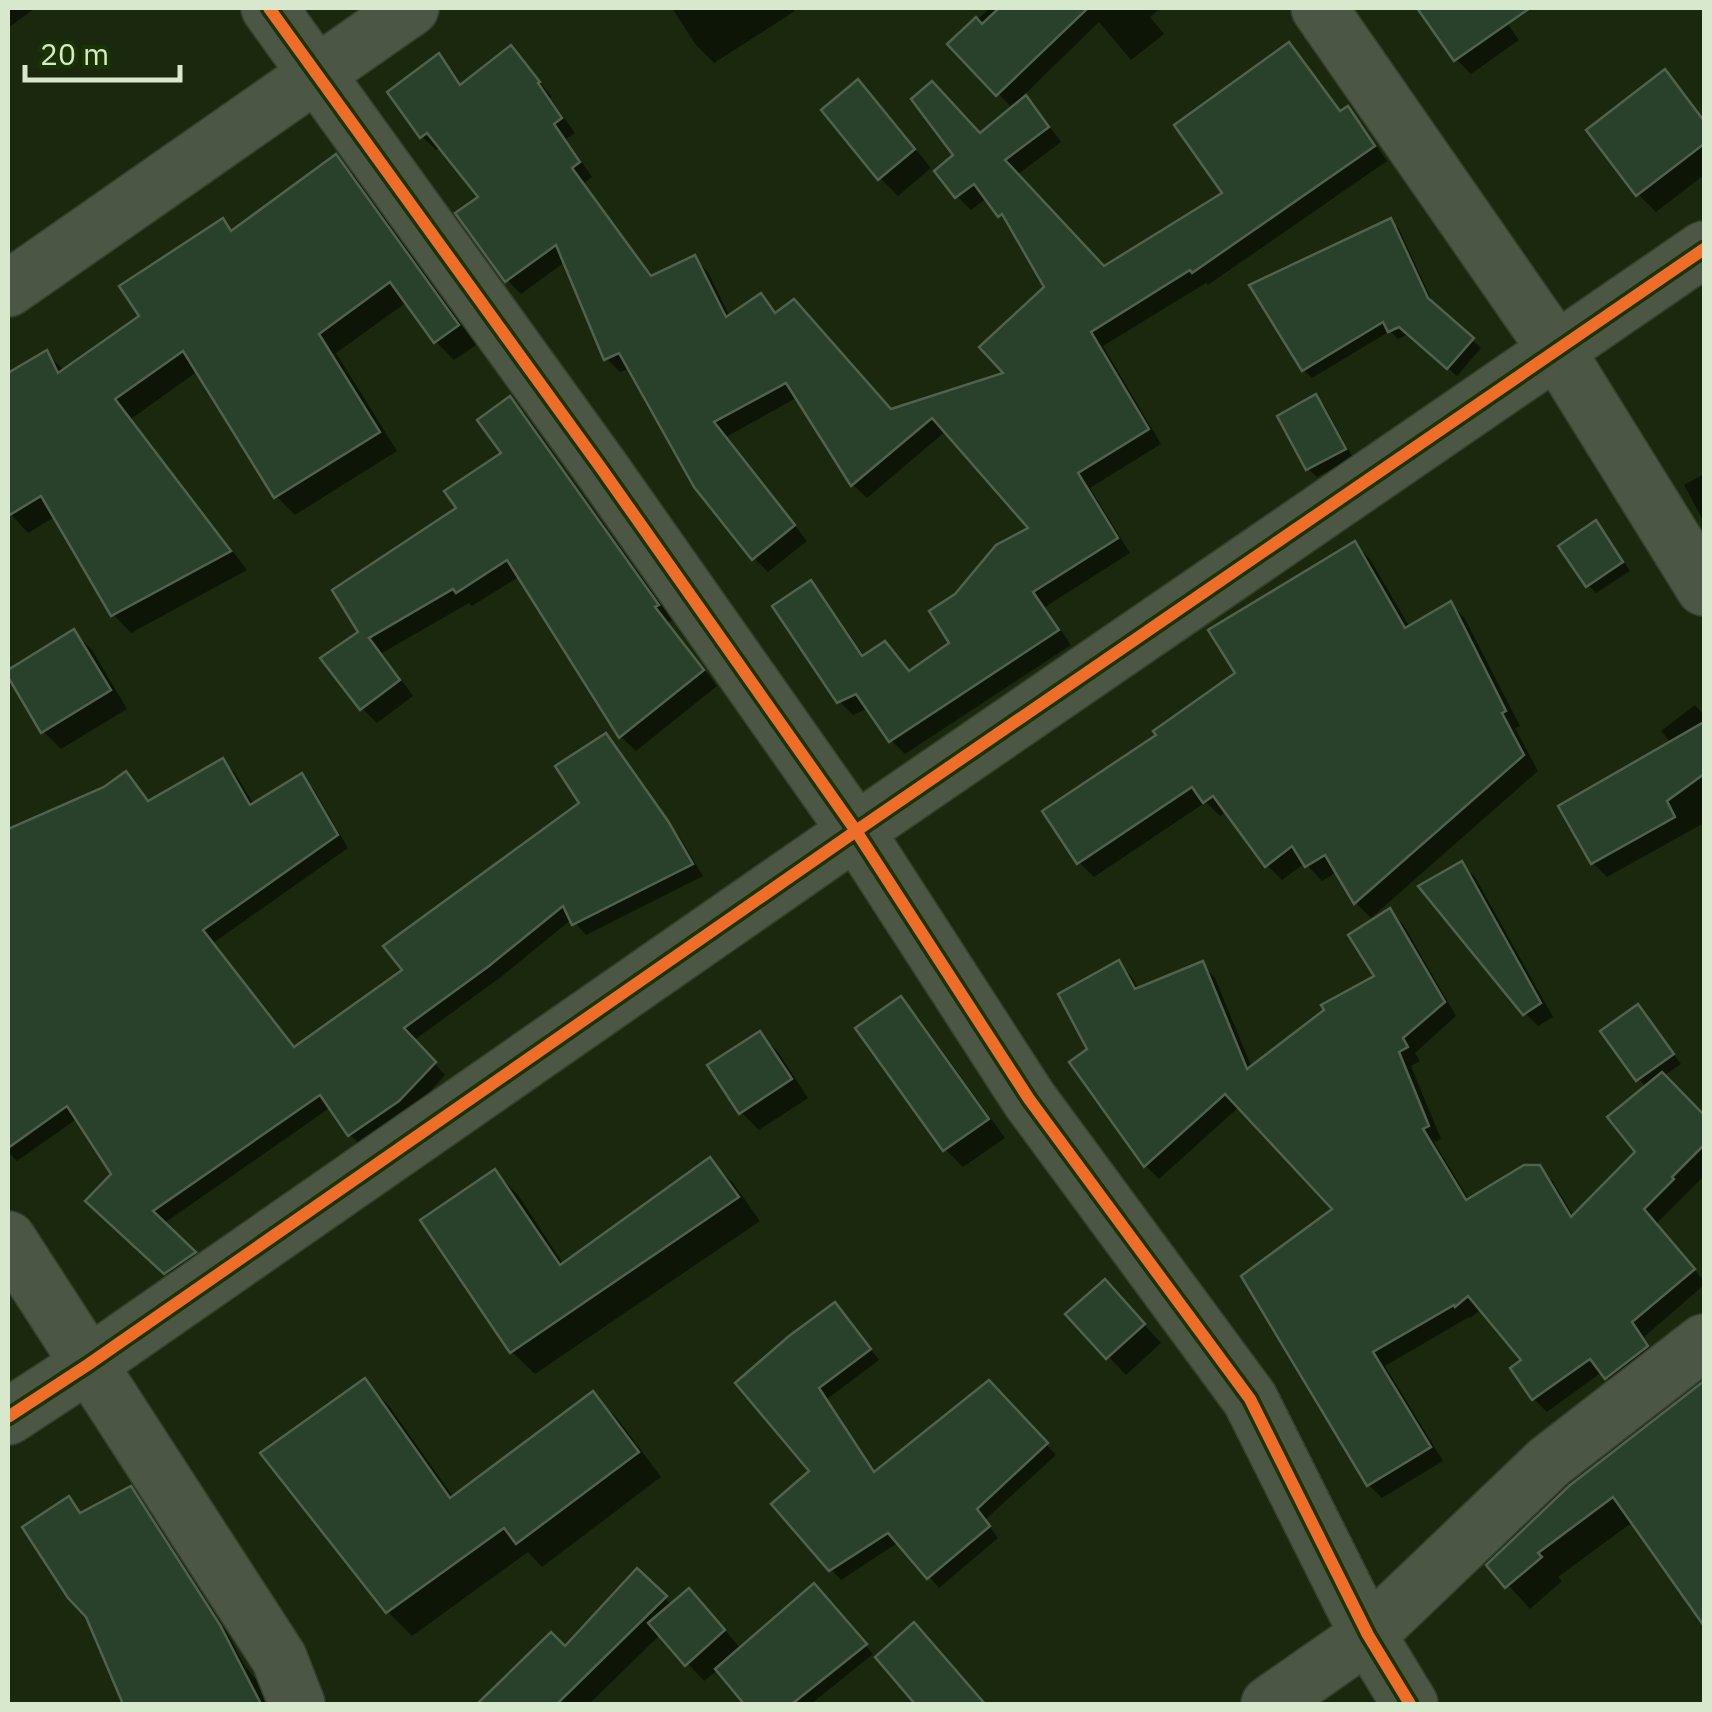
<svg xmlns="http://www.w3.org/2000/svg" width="1712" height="1712" viewBox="0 0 1712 1712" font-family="'IBM Plex Sans',sans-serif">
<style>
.shadow{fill:#0007}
.building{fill:#29402b;stroke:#50624d;stroke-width:2.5}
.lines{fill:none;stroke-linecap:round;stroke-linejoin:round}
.minor-casing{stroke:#35412d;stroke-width:58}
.minor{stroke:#4b5744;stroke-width:55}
.cycleway-casing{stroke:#193402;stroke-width:19}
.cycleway{stroke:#ee6e29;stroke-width:12}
</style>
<rect width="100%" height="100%" fill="#1a290d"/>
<g class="shadow">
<polygon points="8,8 33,8 34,9 8,28"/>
<polygon points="672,8 793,8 795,11 714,63 696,45"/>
<polygon points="990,8 1161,8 1150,17 1164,34 1131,60 1099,22 1023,96 1039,112 1061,142 1017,175 1104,269 1226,194 1288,45 1302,59 1342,113 1347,109 1361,123 1387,161 1208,285 1206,283 1103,346 1161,444 1090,488 1130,553 1045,607 1071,645 905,754 891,740 869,708 853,715 839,701 810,583 824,597 865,657 885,644 910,673 952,644 956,596 1032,528 946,431 867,498 853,485 798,397 726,437 807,541 768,572 754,558 696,486 631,368 620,372 606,358 566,261 521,294 507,280 481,198 441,146 436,150 422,136 439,57 453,71 463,86 511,48 552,97 550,98 575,133 566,139 592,177 584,183 654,278 694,258 708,272 730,317 760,296 777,315 892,412 1007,375 1047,287 1014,230 987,198 971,210 957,196 980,136 1013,109 950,44"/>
<polygon points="1420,8 1496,8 1519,40 1471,74 1456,59"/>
<polygon points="1665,72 1682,90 1704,119 1704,175 1656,212 1638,194"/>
<polygon points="875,100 931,168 898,196 880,178"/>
<polygon points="336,158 354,176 476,345 454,360 436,342 407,302 336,353 397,451 295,515 276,496 198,371 131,419 247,570 131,633 113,614 56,516 28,533 8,511 8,376 46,353 65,371 142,317 222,222 233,232"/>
<polygon points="1391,221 1399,229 1435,307 1481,348 1457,376 1409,334 1398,339 1390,331 1312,378 1304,370"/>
<polygon points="1316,397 1324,405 1353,458 1317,477 1308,469"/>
<polygon points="510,399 525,414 672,620 668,623 717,686 636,751 621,737 520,576 472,606 469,603 382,653 413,696 377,723 362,708 362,633 504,454"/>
<polygon points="1704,474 1704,522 1684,485"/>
<polygon points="1596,524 1604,532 1630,571 1596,593 1588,585"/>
<polygon points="1355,544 1370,559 1410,628 1451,604 1465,619 1520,726 1515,728 1538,771 1371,918 1356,903 1338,871 1322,881 1305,863 1282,880 1267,865 1227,811 1220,816 1206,802 1094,877 1079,862 1159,736 1238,674"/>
<polygon points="74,632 92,650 127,709 61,749 43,731 8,672"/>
<polygon points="1695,705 1704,715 1704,823 1607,877 1593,863 1672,744 1661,731"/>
<polygon points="605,736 617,748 679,836 703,876 586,935 572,919 501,977 413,1041 445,1075 411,1112 362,1146 350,1135 331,1107 163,1224 205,1265 178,1284 100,1213 114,1174 78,1118 17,1161 8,1152 8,832 105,789 126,774 150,803 223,761 235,773 254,805 302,777 313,788 348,848 213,943 295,1049 405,971 583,804"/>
<polygon points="1461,864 1475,877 1553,1017 1538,1026 1525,1013"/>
<polygon points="1389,911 1403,924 1456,1016 1415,1053 1420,1061 1411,1066 1441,1139 1434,1142 1470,1201 1539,1168 1553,1182 1574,1217 1639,1152 1646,1088 1604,1032 1646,1015 1681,1064 1663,1076 1704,1118 1704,1176 1656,1224 1704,1281 1704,1285 1644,1337 1659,1360 1620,1391 1602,1372 1547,1412 1534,1399 1525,1361 1482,1309 1470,1318 1469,1317 1385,1366 1443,1461 1382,1498 1369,1485 1336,1209 1240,1106 1159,1179 1146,1166 1073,1063 1090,1050 1119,964 1132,977 1139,990 1202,964 1215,978 1252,1068 1377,976"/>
<polygon points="900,999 918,1017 1005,1138 963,1167 945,1149"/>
<polygon points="760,1034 778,1052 808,1098 759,1130 741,1112"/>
<polygon points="710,1161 733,1183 760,1221 535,1374 512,1352 495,1172 518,1195 564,1265"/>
<polygon points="1122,1300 1161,1343 1126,1375 1069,1314"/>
<polygon points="845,1315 879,1360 827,1399 876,1474 989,1383 1056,1455 985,1520 998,1538 939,1588 899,1542 841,1580 831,1569 812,1471 739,1383"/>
<polygon points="365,1382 389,1406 454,1498 593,1394 617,1418 661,1477 542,1567 528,1552 412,1636 388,1612"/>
<polygon points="1704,1384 1704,1615 1689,1600 1634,1521 1558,1577 1562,1581 1530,1609 1490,1565 1571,1488"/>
<polygon points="130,1489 141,1500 230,1638 245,1666 261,1686 268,1704 126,1704 108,1663 69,1499 83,1515"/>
<polygon points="637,1572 672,1605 707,1609 741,1649 822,1594 873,1654 811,1704 747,1704 719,1669 704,1681 661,1634 589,1704 481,1704 551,1636 565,1649"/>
</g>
<g class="building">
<polygon points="999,8 1088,8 996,96 947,44 976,17 982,24"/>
<polygon points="1417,8 1530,8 1454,61"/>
<polygon points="1289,42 1340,111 1348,106 1375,146 1192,273 1190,270 1091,332 1149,429 1078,473 1118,538 1033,592 1059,630 889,742 856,694 837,703 772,606 811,580 862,656 885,641 909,671 949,643 929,611 955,594 996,545 1028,528 932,418 851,486 786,383 714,422 795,525 752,560 694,487 619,353 604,360 556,245 505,282 455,213 478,197 427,133 420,138 387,92 439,53 460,85 511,45 540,82 538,83 562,118 554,124 580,162 572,168 651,276 695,255 726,317 761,293 775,313 794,299 891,409 1003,373 979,347 1044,287 1002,214 998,217 974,184 955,198 934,171 953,155 911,99 932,81 980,133 1026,95 1049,127 1005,160 1104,266 1222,193 1174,125"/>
<polygon points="1665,69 1704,121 1704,144 1636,196 1586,130"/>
<polygon points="858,79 915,149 878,180 821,110"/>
<polygon points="336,154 459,325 434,343 390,282 319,334 380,432 274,498 183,351 115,399 231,551 111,616 41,496 8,516 8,373 47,350 58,373 139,316 119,286 223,218 231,231"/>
<polygon points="1391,218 1428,298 1474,338 1447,369 1399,327 1388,332 1383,322 1302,371 1249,285"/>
<polygon points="1316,394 1346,449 1306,470 1277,416"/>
<polygon points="510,396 659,605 655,607 704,670 619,738 507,560 456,593 453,589 369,638 400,680 360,710 320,658 358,632 332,590 456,508 444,491 501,453 477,420"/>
<polygon points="1596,520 1623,562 1586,587 1558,546"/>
<polygon points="1355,541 1405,628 1451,601 1506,711 1502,713 1524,755 1354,904 1325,855 1305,867 1292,846 1265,867 1213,796 1203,803 1192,787 1077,864 1042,811 1156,735 1153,731 1235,673 1208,630"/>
<polygon points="74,629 111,690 41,733 8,677 8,670"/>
<polygon points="1704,722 1704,774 1667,801 1675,817 1591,864 1558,806"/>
<polygon points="606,733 668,821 693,864 572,925 563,906 489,966 404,1028 436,1062 399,1101 348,1136 320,1095 153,1211 196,1252 164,1274 85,1201 111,1174 67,1106 8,1148 8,829 104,787 126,771 148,801 223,758 250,805 302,773 338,835 203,930 294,1047 402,970 383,946 579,803 555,766"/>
<polygon points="1462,861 1541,1003 1523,1015 1418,886"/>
<polygon points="1390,908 1445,1002 1403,1038 1408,1047 1399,1052 1429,1126 1423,1129 1466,1200 1524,1165 1540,1165 1571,1217 1635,1152 1607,1117 1662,1072 1704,1115 1704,1145 1672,1177 1674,1179 1644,1209 1695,1269 1632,1322 1648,1346 1605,1379 1590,1359 1532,1400 1510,1368 1521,1360 1468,1296 1455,1307 1454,1305 1373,1352 1431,1447 1367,1486 1241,1276 1332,1209 1225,1094 1144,1167 1069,1062 1087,1049 1058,994 1119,960 1135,989 1203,961 1247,1069 1324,1010 1321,1005 1374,976 1348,935"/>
<polygon points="901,996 989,1119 943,1151 855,1028"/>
<polygon points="1638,1004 1674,1054 1636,1081 1600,1031"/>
<polygon points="760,1031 792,1079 739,1114 707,1065"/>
<polygon points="710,1157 739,1197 510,1353 420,1220 495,1169 560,1265"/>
<polygon points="1105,1279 1145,1324 1106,1359 1065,1314"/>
<polygon points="835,1302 871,1349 819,1388 874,1472 989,1380 1048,1443 977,1509 990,1526 927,1579 888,1533 829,1571 771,1504 809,1471 735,1383 789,1336"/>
<polygon points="365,1378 450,1498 593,1391 639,1452 516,1544 504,1528 386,1613 260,1453"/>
<polygon points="1704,1381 1704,1626 1613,1497 1538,1553 1542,1557 1505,1588 1486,1565 1569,1486"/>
<polygon points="131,1486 220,1625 261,1704 123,1704 86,1617 68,1598 22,1527 69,1496 80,1513"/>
<polygon points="637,1568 667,1596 557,1704 477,1704 551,1632 565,1646"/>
<polygon points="814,1583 867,1644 792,1704 744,1704 715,1669"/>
<polygon points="689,1588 725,1630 685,1666 648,1623"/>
<polygon points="914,1622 985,1704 915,1704 875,1657"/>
</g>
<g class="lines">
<g class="minor-casing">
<g id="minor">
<polyline points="269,8 601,468 856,831 1029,1099 1250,1399 1368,1635 1410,1704"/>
<polyline points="1319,8 1557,351 1704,588"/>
<polyline points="8,289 411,8"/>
<polyline points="8,1239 279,1658 297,1704"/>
<polyline points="8,1417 89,1364 856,831 1704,249"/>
<polyline points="1269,1704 1368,1635 1549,1462 1704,1342"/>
</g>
</g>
<use href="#minor" class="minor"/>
<g class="cycleway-casing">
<g id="cycleway">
<polyline points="269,8 601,468 856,831 1029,1099 1250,1399 1368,1635 1410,1704"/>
<polyline points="8,1417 89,1364 856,831 1704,249"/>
</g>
</g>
<use href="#cycleway" class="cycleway"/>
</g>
<rect width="1712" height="1712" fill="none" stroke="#d7e8cd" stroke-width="20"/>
<path d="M25 65v15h155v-15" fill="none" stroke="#d7e8cd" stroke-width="5"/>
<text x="40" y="65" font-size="30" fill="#d7e8cd" stroke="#193402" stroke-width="8" paint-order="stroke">20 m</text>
</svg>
